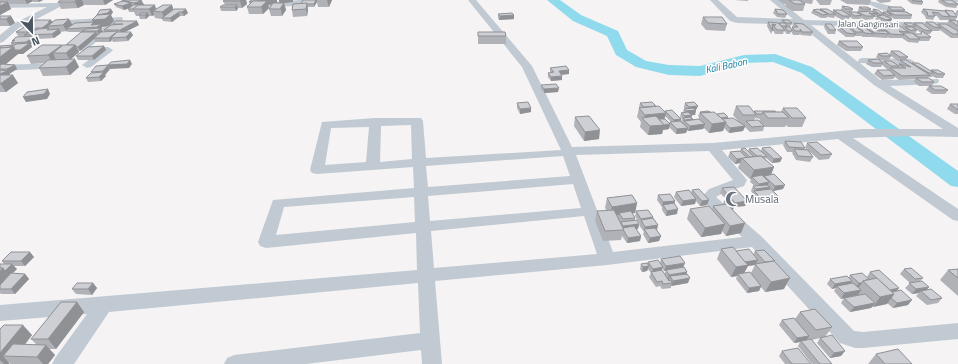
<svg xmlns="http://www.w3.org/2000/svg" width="958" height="364" viewBox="0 0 958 364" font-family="'Titillium Web',sans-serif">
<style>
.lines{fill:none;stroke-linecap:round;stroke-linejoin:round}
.river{fill:#90daee;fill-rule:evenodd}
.minor{fill:#c1cad2;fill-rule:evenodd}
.wall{fill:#b0b2b7;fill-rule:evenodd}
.shaded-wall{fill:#909195}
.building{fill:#cdcfd5;stroke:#909195}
.labels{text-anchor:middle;stroke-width:3;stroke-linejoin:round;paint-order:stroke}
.far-street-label{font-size:9px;fill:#4a5661;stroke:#fff}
.far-water-label{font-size:10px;font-style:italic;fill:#0c7c9b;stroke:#fff}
.worship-label{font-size:11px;fill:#5b616d;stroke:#fff;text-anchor:start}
</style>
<rect width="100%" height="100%" fill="#f5f3f3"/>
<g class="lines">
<polygon class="river" points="547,0 560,0 581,15 618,31 627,50 646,61 669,65 700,66 744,55 775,54 812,67 958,171 958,187 951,186 802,73 773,62 745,63 700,76 669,75 636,67 616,55 607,36 573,21"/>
<g class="minor">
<polygon points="63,0 73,0 31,22 122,17 123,19 122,21 90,47 108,47 113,50 111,52 91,67 87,68 82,65 98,53 83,52 79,47 110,22 20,27 3,42 0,43 0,35 15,23 47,7 0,8 0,4 56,3"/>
<polygon points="300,0 308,0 306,4 294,6 250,8 246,6 250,4"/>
<path d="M468,0h8l56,66 40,81 141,-4 149,-14h81l-69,-44 -74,-60 -63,-2 -7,-2 -20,-21h8l19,17 56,2 -23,-19h9l25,20 72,2h82v6h-82l-65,-3 47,37 1,-3 3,-1 48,1 5,3 -5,3 -50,-2 20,17 58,-1 1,2 -1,2 -4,1 -44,2 68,42v9l-49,-1 -56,2 105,71v12l-5,-1 -115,-81 -116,11 25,30 -3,6 -21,7 -7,4 46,40 92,94 9,1 95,-9v16l-95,9h-8l-15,-5 -88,-96 -145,18 -172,16 7,83h-20l-1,-14 -115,14h-82l3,-6 7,-3 186,-22 -2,-50 -309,29 -35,52h-22l3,-6 32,-44 -87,7v-16l417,-35 -1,-37 -150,15 -6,-2 -2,-4 15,-42 141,-12 -1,-21 -96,7 -5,-1 -2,-3 12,-48 53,-4h46l2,3 3,37 135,-8 -39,-83zM411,125l1,34 -32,3 1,-36zM369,127l-3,35 -41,3 6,-37zM709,151l24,29 -24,9 -7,8 4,7 36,33 -129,15 -37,-97zM563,156l7,20 -142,11 -2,-21zM573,184l8,24 -151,13 -2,-25zM414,197l1,25 -139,13 8,-28zM584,216l13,38 -163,14 -3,-37z"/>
<path d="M860,0c8,0 44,8 49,13l-4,2 -24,-5z"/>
<polygon points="944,0 958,0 958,2 948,2"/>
<polygon points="58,63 63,66 62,68 0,71 0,65"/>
</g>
</g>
<g class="wall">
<polygon points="0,0 43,0 39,2 33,2 33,1 27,4 8,4 11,9 0,15"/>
<polygon points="61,0 113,0 105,5 85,5 84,4 84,5 78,8 61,9 58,2"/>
<polygon points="121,0 139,0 142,1 143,4 145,5 156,9 172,5 173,10 188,13 184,16 180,16 172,22 163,21 162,19 155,18 154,15 152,16 149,16 146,19 140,19 139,16 136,16 134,12 129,12 128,9 129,8 124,10 116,7 114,4 122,1"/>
<polygon points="246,0 247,4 242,8 238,8 236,11 221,11 220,7 225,5 223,1"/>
<polygon points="279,0 293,0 293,2 284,3 286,10 282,16 271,16 269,9 272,4 268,5 269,8 263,14 249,14 247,7 250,5 249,2 277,1 277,3 279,3"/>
<polygon points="303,0 332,0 329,7 318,7 317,2 314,7 308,7 308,10 307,16 293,17 292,10 301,4"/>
<polygon points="734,0 748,0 748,1"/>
<polygon points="778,0 813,0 812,4 804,3 805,4 803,11 792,11 785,6 786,4 783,4"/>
<polygon points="816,0 832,0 830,5 820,5"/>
<polygon points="840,0 871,0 869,5 847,4"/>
<polygon points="876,0 891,0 890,2 880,3"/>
<polygon points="907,0 921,0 923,2 922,5 912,4"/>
<polygon points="939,0 951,0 958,4 956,8 946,7 938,2"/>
<polygon points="842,6 853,9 852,12 857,13 857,12 859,12 858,11 859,7 871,9 870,11 872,11 873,9 882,13 883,12 886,12 887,11 887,10 888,7 905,10 904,12 912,15 911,19 894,19 891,17 890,23 884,23 875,19 877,17 874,17 873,19 865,20 861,18 860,19 853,19 850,17 849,19 842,20 835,16 834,18 827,17 826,18 821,18 811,13 813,10 820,10 820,9 833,12 833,10 842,11 841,10"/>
<polygon points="775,9 787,14 785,18 777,17 773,13"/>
<path d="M923,9l21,2 1,-1 12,7 -2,4h3v17h-7l-11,-8 -1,1h-7l-2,3h-3l4,3 -2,4h-10l-1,2 -10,-1 -6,-4h-13l-1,-1 -1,1 -15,-1h-9l-2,-1h-6l-1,1h-8l-9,-7 2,-4 9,1 1,-1h6l1,-1 15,2 1,-1 12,3 6,-1 -1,-1 2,-3 13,5v-1l-2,-2 2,-3 9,1 1,-1 10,2 2,-3 12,4v-2h9l2,-4 4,1 -5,-1h-8l-3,-4h-2l-2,4 -7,-1 -1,-3 -4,-4zM917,30l4,3 -1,1h-8h3z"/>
<polygon points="957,10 958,10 958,16 955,14"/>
<polygon points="113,12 111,15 114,21 102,27 102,28 101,29 103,32 105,32 104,30 113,25 113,24 139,25 125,32 133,35 128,41 113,42 112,40 110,42 95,42 94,39 80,51 78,51 79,52 71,59 79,67 70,75 43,76 39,68 45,63 31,64 27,56 62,45 66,45 83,32 68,32 67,31 60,32 61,33 54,38 38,39 39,40 31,44 32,47 23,54 18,54 5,64 15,65 17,69 9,74 18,83 6,92 0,92 0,46 12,45 11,43 13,42 12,41 25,37 25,36 18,36 16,32 52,22 69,19 72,24 93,22 92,20 97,15"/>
<polygon points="498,14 514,19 499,20 498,18"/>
<polygon points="0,16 11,16 15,23 10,26 0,26"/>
<polygon points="703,17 727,24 725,31 706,30 701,24"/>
<polygon points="782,20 792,23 790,27 786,27 791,30 794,23 813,32 811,36 801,35 800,34 799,35 793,35 791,31 790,34 787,34 784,31 783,34 775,34 773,30 771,34 767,26 768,22 779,24 779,23 781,23"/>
<polygon points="825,24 836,30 835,34 828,34 824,27"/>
<polygon points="478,32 506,36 506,44 478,44"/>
<polygon points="839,41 863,47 861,51 846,51 837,45"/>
<polygon points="104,46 106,50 94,60 78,60 76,56"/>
<polygon points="891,51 908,57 906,60 912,64 912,63 931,71 931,70 945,74 943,78 936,78 932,76 932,77 928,77 928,78 934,82 932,86 919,86 914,82 915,79 899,80 895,77 893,79 882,80 874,74 877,70 888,70 882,65 881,67 872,67 866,64 868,60 883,63 884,61 898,66 900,61 898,61 891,56 889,60 880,60 876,57 878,54 889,55"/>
<polygon points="550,68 569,74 561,75 562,76 562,80 551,81 548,77 548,73 551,73 550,72"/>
<polygon points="110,69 105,75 106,76 101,81 88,82 86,78 91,73 91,72"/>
<polygon points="541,85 558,92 544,93 541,89"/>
<polygon points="929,86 948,90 945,94 932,94 926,90"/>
<polygon points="517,103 531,108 531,112 520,114 517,108"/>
<path d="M640,103l16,3 9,6v-1l16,8v3l1,-3 -2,-2 1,-4 2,-1 1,-3h1l-1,-2 1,-4 11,7 -1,5h-3l-1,2 2,2 -1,1 7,-1v-2l-1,-1 2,-4h10l7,2 11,3v1l10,3 -5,-6 3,-9 18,6v-1l27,1 2,-4 23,10 -4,9h-14l-2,-2 -1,2h-21l-1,4 -13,1 -5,-5 -2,4 -14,2 -5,-5 -1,3 -14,2 -5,-5 -1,1 -15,2 -1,-1 -1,3 -10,1 -7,-7v2l-6,1 -1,4 -14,1 -8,-8 1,-5 -4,-5 2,-9v-1zM665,116l6,6h-1l-1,1 -5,-4zM755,118l5,1 -1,2 2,2 -7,-2z"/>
<polygon points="950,104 958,104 958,114 955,114 947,109"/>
<polygon points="575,117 599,139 584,141 574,126"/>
<polygon points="785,141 805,148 804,149 808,150 805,148 807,143 832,154 829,159 819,160 809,151 813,157 810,162 796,160 792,153 793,152 787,152 783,145"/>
<polygon points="762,148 782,158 780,162 772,163 766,158 765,159 774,167 771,175 783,189 773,191 776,201 759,203 752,196 753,194 751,191 753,186 755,186 750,182 751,179 750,179 738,168 740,163 735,164 728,157 730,152 740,151 741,149 748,151 749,149 761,151"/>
<polygon points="722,188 747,201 745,206 734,207 732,210 745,223 741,233 726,236 722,231 721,234 701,237 687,219 690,209 712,209 713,206 723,204 724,201 727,200 720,193"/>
<polygon points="692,190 707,205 700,206 696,201 695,204 681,206 674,197 676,192 691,193"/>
<polygon points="658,195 675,201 674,204 677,214 666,216 662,210 662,207 657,200"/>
<polygon points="607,198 637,203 635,213 632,213 635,218 635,220 639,224 638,229 636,229 641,236 640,241 627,243 622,236 621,240 603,241 595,221 597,211 607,211 605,208"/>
<polygon points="636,211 653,217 653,218 657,230 661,236 659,241 648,243 643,234 644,232 639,225 640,224 635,216"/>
<path d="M721,249l15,2 17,4 2,-4 19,10 10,28 -19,3 -4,-5 -2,4 -12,2 -11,-14 1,-3 -6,1 -14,-18zM755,265l-4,8h-7l4,-7z"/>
<polygon points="34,257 25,266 14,266 17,269 12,273 25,274 29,279 15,294 1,294 0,293 0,264 4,264 2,261"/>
<path d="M661,259l22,8 4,5v2l1,9 -17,3v2l-9,1 -2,-3 -4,1 -7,-10 2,-4 -3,-4 -1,2 -5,1 -2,-3 1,-5 6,-1 1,-1 12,1zM662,268l2,3h2l-2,3 -2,-4z"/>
<polygon points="904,269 923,278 920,281 929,287 927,289 942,298 938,303 927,305 916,296 919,293 912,294 905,288 910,283 900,274"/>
<polygon points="958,269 958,296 940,280 948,270"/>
<polygon points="870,272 897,291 908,305 893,308 887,303 887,304 872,307 871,308 850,312 841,303 844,298 841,299 834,291 836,288 832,289 827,284 830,279 849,277 850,275 867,277"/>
<polygon points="93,283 97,288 92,295 76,294 72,289"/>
<polygon points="77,302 84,312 56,349 49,349 55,355 48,364 10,364 9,363 9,364 0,364 0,329 32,335 25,345 37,345 31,339"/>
<polygon points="800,312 832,327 825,337 841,356 830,358 817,343 820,338 812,340 832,364 812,364 798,346 800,342 794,343 779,325 782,320 795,319"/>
<polygon points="782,351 811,364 785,364 779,356"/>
<polygon points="876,354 912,364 868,364"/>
</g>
<g class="shaded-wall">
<polygon points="25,0 32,0 33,1 27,4"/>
<polygon points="38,0 43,0 39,2"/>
<polygon points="74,0 82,0 84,5 78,8"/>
<polygon points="103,0 113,0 105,5"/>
<polygon points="241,0 246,0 247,4 242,8 240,1"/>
<polygon points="261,0 277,0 277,4 268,5 269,8 263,14 260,2"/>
<polygon points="279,0 293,0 293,2 284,3 286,10 282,16"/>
<polygon points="316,0 317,0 317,2 314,7 314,4"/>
<polygon points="327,0 332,0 329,7"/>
<polygon points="142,1 143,4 136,7 134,3"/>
<polygon points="8,2 11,9 0,15 0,6"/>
<polygon points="131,3 133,7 124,10 122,6"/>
<polygon points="307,3 308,10 307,16 306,9"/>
<polygon points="155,5 157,12 153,11 154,15 152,16 149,9"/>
<polygon points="172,5 174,12 164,18 162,12"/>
<polygon points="237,5 238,9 236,11 235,7"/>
<polygon points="111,9 113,12 111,15 114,21 109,26 102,27 102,28 101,29 103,32 99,35 97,31 98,30 97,27 91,25 93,23 92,20 98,18 97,15"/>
<polygon points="186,9 188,13 184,16 182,12"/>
<polygon points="179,12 180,16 172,22 170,18"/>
<polygon points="148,13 149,16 146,19 145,15"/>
<polygon points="514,15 514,19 499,20 500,16"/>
<polygon points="11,16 15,23 10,26 6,19"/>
<polygon points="69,19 73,26 66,29 67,31 67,32 63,25"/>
<polygon points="892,19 890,23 884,23 886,20"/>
<polygon points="51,20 53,23 48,26 49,28 44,31 42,28 48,22"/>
<polygon points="137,21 139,25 121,34 120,30"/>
<polygon points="59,29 61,33 54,38 52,34"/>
<polygon points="118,31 119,35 111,38 112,40 110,42 109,38"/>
<polygon points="96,32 98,35 96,35 97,36 94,38 94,39 80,51 78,47"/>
<polygon points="131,32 133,35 128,41 126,37"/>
<polygon points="37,36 39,40 31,44 32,47 23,54 18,54 5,65 0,65 0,57 13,45 15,48 28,45 26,42"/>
<polygon points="62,45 66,52 53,53 56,60 53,63 48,55"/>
<polygon points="75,45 79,52 70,60 66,53"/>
<polygon points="104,46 106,50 94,60 92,56"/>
<polygon points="75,59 79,67 70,75 66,67"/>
<polygon points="130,60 132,64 129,68 110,69 108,65"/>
<polygon points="15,65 17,69 9,74 10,75 13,75 18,83 6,92 0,83 0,74 7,71 7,69"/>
<polygon points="108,65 110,69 105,75 106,76 101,81 99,77 103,73 103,71"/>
<polygon points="569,70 569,74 558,75 559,71"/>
<polygon points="562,76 562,80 551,81 551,77"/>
<polygon points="559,88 558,92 544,93 544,89"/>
<polygon points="48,89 50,94 47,99 26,102 23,97"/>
<polygon points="698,106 696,110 687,111 689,107"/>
<polygon points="531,108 531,112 520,114 520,109"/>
<polygon points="696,110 695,115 685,116 686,111"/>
<polygon points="666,113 664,121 644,120 645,115"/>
<polygon points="692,115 691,119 693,119 691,123 684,121 685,120 684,119 685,116"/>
<polygon points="681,119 680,123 673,124 674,120"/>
<polygon points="726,122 723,131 709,133 712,124"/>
<polygon points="670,124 669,129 663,130 662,134 648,135 650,126"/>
<polygon points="705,124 703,129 688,131 690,126"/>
<polygon points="745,126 743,131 729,133 730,128"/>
<polygon points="688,128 686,133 676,134 677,129"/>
<polygon points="600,130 599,139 584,141 585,132"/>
<polygon points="742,158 740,163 735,164 737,159"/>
<polygon points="782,158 780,162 772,163 774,159"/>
<polygon points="774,167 770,177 764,176 763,178 752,177 751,179 750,179 754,170"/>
<polygon points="769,182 767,187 757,189 759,184"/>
<polygon points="785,185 783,189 773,191 775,186"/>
<polygon points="770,187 768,192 755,192 756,189"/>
<polygon points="778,196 776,201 759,203 761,198"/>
<polygon points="696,199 695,204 681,206 683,201"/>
<polygon points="709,200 707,205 700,206 702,201"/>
<polygon points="675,201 674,205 663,205 662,207 663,202"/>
<polygon points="747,201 745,206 734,207 733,210 726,211 728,206 734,205 735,203"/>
<polygon points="637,203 635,213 620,215 619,213 619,215 610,216 612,207"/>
<polygon points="678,209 677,214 666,216 667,211"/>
<polygon points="653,217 652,222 641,220 641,219"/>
<polygon points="745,223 741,233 726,236 730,226"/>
<polygon points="639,224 638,229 624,231 624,230 623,230 623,226"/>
<polygon points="725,224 721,234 701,237 705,228"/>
<polygon points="658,225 657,230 645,230 645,227"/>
<polygon points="641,236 640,241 627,243 628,238"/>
<polygon points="661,236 659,241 648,243 650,238"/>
<polygon points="30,252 34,257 25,266 21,261"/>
<polygon points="758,260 755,265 748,266 743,275 738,274 737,276 731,277 736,267 744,262"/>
<polygon points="685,263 683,268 664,271 666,266"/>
<polygon points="12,264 17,269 10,276 0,289 0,271 3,268"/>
<polygon points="649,266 647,271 642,272 643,267"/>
<polygon points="663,267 661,272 652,272 653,269"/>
<polygon points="687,272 686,277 670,276 669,280 667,281 669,275"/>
<polygon points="25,274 29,279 15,294 11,289"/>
<polygon points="690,278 688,283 671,286 673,281"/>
<polygon points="790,278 784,289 765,292 771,282"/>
<polygon points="852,281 849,286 837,286 836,288 832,289 835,284"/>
<polygon points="93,283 97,288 92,295 88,289"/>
<polygon points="859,283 862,283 858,288 855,288"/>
<polygon points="761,286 759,291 747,293 749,288"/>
<polygon points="929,287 925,292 921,291 919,293 912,294 916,289"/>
<polygon points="899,288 895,294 889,290"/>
<polygon points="861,290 858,295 841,299 844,293"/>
<polygon points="894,294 887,304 873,307 880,297"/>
<polygon points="912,300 908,305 893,308 897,303"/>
<polygon points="77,302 84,312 56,349 48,339"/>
<polygon points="875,303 871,308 850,312 854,307"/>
<polygon points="23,325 32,335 15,356 3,356 9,363 9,364 4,364 0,360 0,353"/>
<polygon points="809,336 806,341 801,341 800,342 794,343 797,338"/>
<polygon points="46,345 55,355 48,364 43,364 37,357"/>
<polygon points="845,351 841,356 830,358 834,353"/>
</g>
<g class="building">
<polygon points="61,0 77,0 74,2 58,2"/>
<polygon points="122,0 138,0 142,1 134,3"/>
<polygon points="225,0 241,0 240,1 223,1"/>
<polygon points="251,0 261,0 260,1 249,2"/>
<rect x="264" y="0" width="12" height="1"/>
<polygon points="303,0 316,0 314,4 301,4"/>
<polygon points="789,0 799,0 805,4 795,4"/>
<polygon points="912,0 921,0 923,2 914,1"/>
<polygon points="942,0 951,0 958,4 948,4"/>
<polygon points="123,1 131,3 122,6 114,4"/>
<polygon points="253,1 267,1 261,7 247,7"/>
<polygon points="0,2 8,2 0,6"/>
<polygon points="273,3 284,3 280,9 269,9"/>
<polygon points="307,3 306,9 292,10 293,4"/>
<polygon points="144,4 143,5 138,5 134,9 128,9 133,5"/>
<polygon points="138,5 155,5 149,9 133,9"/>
<polygon points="163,5 172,5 162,12 153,11"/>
<polygon points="223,5 237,5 235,7 220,7"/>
<polygon points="842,6 849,7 853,9 846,9"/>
<polygon points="859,7 867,7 871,9 863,9"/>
<polygon points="888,7 901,7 905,10 892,10"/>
<polygon points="111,9 108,13 97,15 100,10"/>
<polygon points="174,9 186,9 182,12 179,12 170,18 162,18"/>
<polygon points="775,9 783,10 787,14 778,14"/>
<polygon points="818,9 828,14 823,15 813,10"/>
<polygon points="820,9 827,9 836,14 829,14"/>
<polygon points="873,9 878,10 884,14 879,14"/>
<polygon points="923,9 945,11 950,17 942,16 939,13 932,12 935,16 928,16 927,13 928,13"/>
<polygon points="833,10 841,10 851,16 843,16"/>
<polygon points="945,10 953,11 957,17 950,16"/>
<polygon points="871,11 878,14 869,13 875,16 866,16 857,12"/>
<polygon points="887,11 906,12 912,15 895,15"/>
<polygon points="849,12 856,12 862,15 855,16"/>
<polygon points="883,12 887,12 892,15 888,15"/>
<polygon points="142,13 148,13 145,15 139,15"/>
<polygon points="512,13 514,15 500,16 498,14"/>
<polygon points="111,14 105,19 92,20 97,15"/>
<polygon points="883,15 892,19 886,20 877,16"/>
<polygon points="0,16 11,16 6,19 0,19"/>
<polygon points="703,17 722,17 727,24 708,23"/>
<polygon points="69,19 63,25 48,26 55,20"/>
<polygon points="36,20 51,20 48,22 50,22 42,28 36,28 31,32 16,32"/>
<polygon points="782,20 788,20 792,23 786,23"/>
<polygon points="949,20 958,21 958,26"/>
<polygon points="116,21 137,21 120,30 104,30 111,25 123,24 113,24"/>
<polygon points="93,22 93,23 91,25 101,24 97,27 66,29 75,23"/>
<polygon points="768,22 778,23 785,30 777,30 773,25 776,25 772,24 773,31"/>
<polygon points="926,22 933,22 941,28 934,27"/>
<polygon points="779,23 785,23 787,26 781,26"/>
<polygon points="794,23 803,24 813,32 802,32 800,29 801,31 795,31 792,27 798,27"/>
<polygon points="904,23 911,23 916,26 909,26"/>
<polygon points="914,23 922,23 932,31 924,30"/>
<polygon points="825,24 831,24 836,30 830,30"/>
<polygon points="891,24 897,24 909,32 899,31 904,35 891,34 886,30 877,30 872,26 880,26 884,29 886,28 897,28"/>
<polygon points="938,24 946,24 958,31 958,34 953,34"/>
<polygon points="856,25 861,25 874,34 865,33 862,31 863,31"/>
<polygon points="839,26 848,27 856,34 847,33"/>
<polygon points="849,26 855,26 863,32 856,32"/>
<polygon points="863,26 870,26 878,31 886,31 889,34 875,33"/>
<polygon points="785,27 790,27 792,31 788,31"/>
<polygon points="905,27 912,27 917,30 912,30 912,31"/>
<polygon points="49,28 47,30 59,29 52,34 24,35 38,29"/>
<polygon points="101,28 97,31 82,31 86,29"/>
<polygon points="118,31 109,38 94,38 101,32"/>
<polygon points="922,31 931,37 918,37 914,34 921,34"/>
<polygon points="81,32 96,32 78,47 77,47 75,45 66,45"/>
<polygon points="117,32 131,32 126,37 111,38"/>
<polygon points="478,32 505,32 506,36 478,36"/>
<polygon points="903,33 912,33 920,39 910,39"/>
<polygon points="37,36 26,42 11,43 15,40 12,41 16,37"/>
<polygon points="839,41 857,41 863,47 848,47"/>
<polygon points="30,43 20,50 15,50 14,48 15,48 14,48 13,47 12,47 16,44"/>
<polygon points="13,45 10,47 0,48 0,46"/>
<polygon points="42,45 62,45 48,55 27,56"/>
<polygon points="63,45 75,45 66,53 53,53"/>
<polygon points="104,46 92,56 76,56 88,47"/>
<polygon points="13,47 0,57 0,48"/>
<polygon points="891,51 899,51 908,57 900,57"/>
<polygon points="887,53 891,56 882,56 878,54"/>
<polygon points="75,59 66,67 39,68 48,60"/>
<polygon points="878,59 883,63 874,63 868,60"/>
<polygon points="130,60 127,64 108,65 111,62"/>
<polygon points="900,60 906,60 930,75 902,76 890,68 906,68 899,64 911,67"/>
<polygon points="884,61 891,61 899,66 891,66"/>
<polygon points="912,63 918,63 934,73 929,73"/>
<polygon points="2,64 15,65 7,69 0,69 0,65"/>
<polygon points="108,65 103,71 91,72 96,66"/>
<polygon points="566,66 569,70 559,71 562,76 551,77 548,73 554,72 550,68"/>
<polygon points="0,70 7,71 0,74"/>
<polygon points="877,70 889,70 895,75 884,76"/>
<polygon points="931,70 938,70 945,74 938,74"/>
<polygon points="104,72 99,77 86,78 91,73"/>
<polygon points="0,75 13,75 0,84"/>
<polygon points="916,78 929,78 934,82 922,82"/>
<polygon points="556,84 559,88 544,89 541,85"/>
<polygon points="929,86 941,86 948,90 935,90"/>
<polygon points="48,89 44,94 23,97 27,92"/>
<polygon points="528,102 531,108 520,109 517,103"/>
<polygon points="652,102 656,106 644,107 640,103"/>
<polygon points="694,102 698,106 689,107 685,103"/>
<polygon points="950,104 958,104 958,110"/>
<polygon points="659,106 666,113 645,115 639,108"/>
<polygon points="736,106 749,106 756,115 743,115"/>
<polygon points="693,108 696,110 686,111 684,109"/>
<polygon points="783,108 797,108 806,118 792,118"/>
<polygon points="672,110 681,119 674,120 665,111"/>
<polygon points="708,111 710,112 701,113 700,112"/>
<polygon points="754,111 775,111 776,112 763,112 762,114 757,114"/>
<polygon points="688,112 692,115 685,116 681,113"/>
<polygon points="714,112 726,122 712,124 700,113"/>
<polygon points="763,112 783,112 789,118 768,118"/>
<polygon points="724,113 728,117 721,118 717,114"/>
<polygon points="589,116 600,130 585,132 575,117"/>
<polygon points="656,116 664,125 650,126 642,118"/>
<polygon points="690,117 693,119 685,120 683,118"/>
<polygon points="733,118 745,126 730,128 726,124 726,122 722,119"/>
<polygon points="659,119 665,119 670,124 664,125"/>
<polygon points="699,119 705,124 690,126 684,121"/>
<polygon points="758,120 764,126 752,127 746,121"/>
<polygon points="680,121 688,128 677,129 670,122"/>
<polygon points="785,141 801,142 805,148 789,147"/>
<polygon points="817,142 832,154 821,155 807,143"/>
<polygon points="770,147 782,158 774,159 762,148"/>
<polygon points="745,148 754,157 750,157 741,149"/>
<polygon points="757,148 767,156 763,157 761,156 757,156 749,149"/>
<polygon points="794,149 808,150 813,157 798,156"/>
<polygon points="740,151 747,158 737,159 730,152"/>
<polygon points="761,156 774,167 754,170 742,158"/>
<polygon points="774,174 785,185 775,186 764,176"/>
<polygon points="762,175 769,182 759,184 752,177"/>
<polygon points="767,185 770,187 756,189 753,186"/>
<polygon points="734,187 747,201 735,203 722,188"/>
<polygon points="699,189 709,200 702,201 692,190"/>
<polygon points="771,189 778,196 761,198 754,191"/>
<polygon points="689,190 696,199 683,201 676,192"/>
<polygon points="670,194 675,201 663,202 658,195"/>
<polygon points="632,195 637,203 612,207 607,198"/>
<polygon points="730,200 735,205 729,206 724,201"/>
<polygon points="674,203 678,209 667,211 663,205"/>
<polygon points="727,204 745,223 730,226 713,206"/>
<polygon points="709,206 725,224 705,228 690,209"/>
<polygon points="614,210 624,230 605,231 597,211"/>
<polygon points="648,210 653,217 641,219 636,211"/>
<polygon points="631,211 635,218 623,219 619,213"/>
<polygon points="653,218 658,225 645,227 641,220"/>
<polygon points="637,220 639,224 623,226 621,222"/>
<polygon points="634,226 641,236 628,238 624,231 623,228"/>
<polygon points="655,228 661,236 650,238 644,229"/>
<polygon points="733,247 748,265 736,267 721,249"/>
<polygon points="749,249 758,260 745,262 736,251"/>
<polygon points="764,250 775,261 774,261 765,262 755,251"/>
<polygon points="11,252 30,252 21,261 2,261"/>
<polygon points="680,256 685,263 666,266 661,259"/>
<polygon points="658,260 663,267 653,269 648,262"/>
<polygon points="774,261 790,278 771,282 755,264"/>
<polygon points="647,263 649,266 643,267 641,264"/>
<polygon points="0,264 12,264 5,271 3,268 0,268"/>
<polygon points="684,267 687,272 669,275 666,270"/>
<polygon points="911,268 923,278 915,279 904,269"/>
<polygon points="958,269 958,278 948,270"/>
<polygon points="662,270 669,281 671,280 672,283 663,284 662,281 657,282 651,272"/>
<polygon points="879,270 899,288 890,290 870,272"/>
<polygon points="750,272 761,286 749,288 738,274"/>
<polygon points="11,273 25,274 11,289 0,289 0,285"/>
<polygon points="862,273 869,279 863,281 862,283 859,283 850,275"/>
<polygon points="687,274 690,278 673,281 670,276"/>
<polygon points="847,276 852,281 835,284 830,279"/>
<polygon points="877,278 894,294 880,297 863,281"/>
<polygon points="922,281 929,287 916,289 909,283"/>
<polygon points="77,283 93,283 88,289 72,289"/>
<polygon points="853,283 861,290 844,293 837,286"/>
<polygon points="931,289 942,298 931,300 921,291"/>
<polygon points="901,290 912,300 897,303 891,298 894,294 892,292"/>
<polygon points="865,294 875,303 854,307 844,298"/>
<polygon points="61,302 77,302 48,339 31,339"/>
<polygon points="815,309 832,327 816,330 800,312"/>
<polygon points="794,318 809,336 797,338 782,320"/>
<polygon points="4,325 23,325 0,353 0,329"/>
<polygon points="832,335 845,351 834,353 820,338"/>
<polygon points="811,339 832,364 820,364 801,341"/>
<polygon points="13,344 46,345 37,357 3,356"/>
<polygon points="798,348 811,364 792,364 782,351"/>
<polygon points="898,349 912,364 885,364 876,354"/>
</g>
<defs>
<g id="mosque-bare" transform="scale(1.2)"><path d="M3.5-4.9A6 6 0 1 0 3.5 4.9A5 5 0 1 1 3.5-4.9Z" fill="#6b7280" stroke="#fff" stroke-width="2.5" paint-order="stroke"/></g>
</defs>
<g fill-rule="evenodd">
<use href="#mosque-bare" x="733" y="199"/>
</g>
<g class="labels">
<g class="far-street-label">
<text transform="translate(868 24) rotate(1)" y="3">Jalan Ganginsari</text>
</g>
<g class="far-water-label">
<text transform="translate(726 65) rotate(-12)" y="4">Kali Babon</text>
</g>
<g class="worship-label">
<text x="745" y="203">Musala</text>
</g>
</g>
<g transform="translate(32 32) rotate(158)" stroke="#ffffff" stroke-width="3" paint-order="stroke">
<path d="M0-3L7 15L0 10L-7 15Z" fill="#4a5661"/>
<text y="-6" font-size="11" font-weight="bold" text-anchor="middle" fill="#4a5661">N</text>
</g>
</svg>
